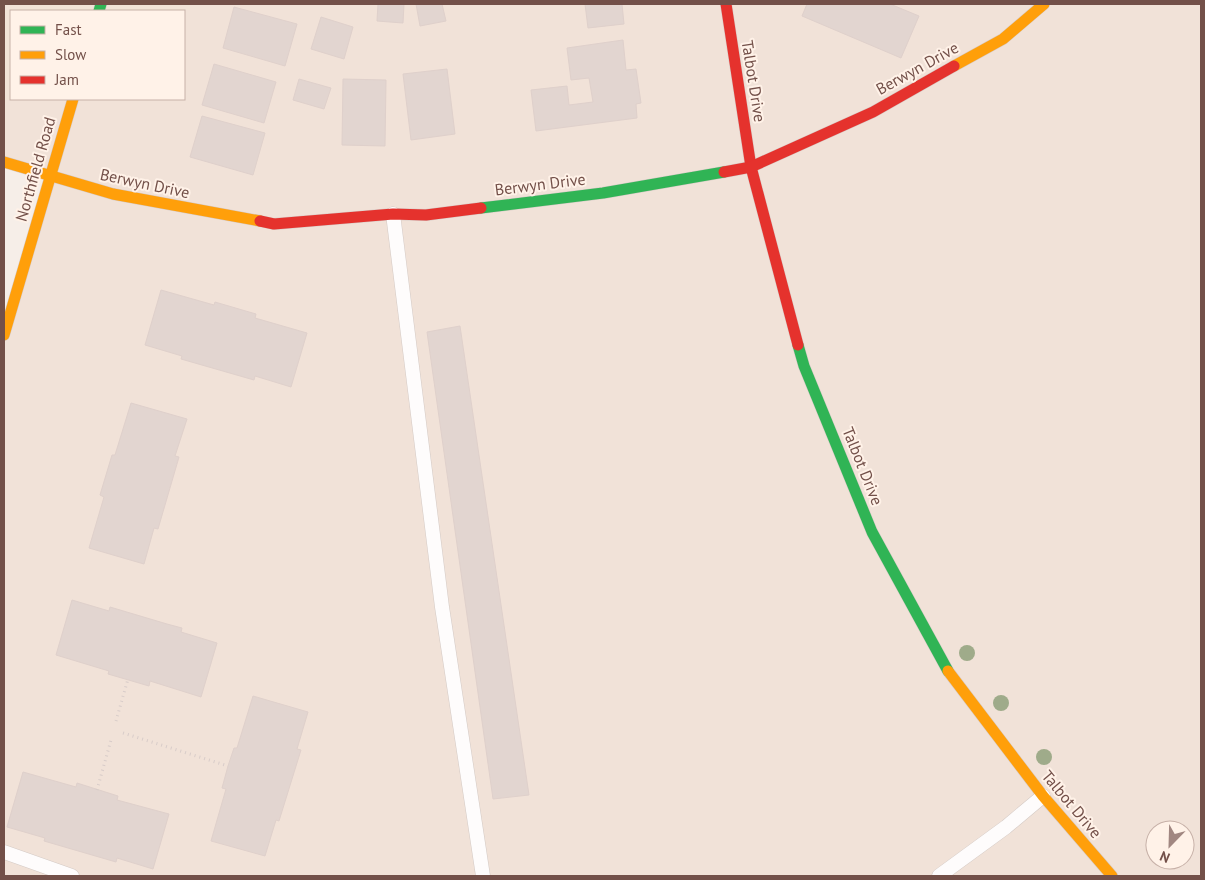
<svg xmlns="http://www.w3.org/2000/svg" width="1205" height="880" viewBox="0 0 1205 880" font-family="'PT Sans',sans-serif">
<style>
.residential{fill:#f1e2d8;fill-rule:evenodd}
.building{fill:#e2d5d0;stroke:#dfd0cb}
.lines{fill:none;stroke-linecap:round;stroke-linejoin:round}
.lane-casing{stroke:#d4cac5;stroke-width:15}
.fast-casing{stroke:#d6cac6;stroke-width:12}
.slow-casing{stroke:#d6cac6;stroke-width:12}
.jam-casing{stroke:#d6cac6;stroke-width:12}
.path{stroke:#d8ccc9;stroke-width:3;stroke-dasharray:1 4;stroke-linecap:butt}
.lane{stroke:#fefcfc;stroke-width:14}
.fast{stroke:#30b455;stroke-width:11}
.slow{stroke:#ff9f0a;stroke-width:11}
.jam{stroke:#e5322d;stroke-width:11}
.tree{fill:#9fab8a}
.labels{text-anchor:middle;stroke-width:4;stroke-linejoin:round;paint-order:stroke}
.street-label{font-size:16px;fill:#735049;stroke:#fff2e8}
</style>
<rect width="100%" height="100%" fill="#f6eee8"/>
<path class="residential" d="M4,4h1197v872h-1197v-541l46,-158 -46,-13zM11,11h173v88h-173zM1155,830h30v30h-30z"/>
<g class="building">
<polygon points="378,4 404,4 403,23 377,21"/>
<polygon points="416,4 442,4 446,21 420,26"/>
<polygon points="585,4 622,4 624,24 588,28"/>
<polygon points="807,4 890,4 919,16 901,58 802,16"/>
<polygon points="234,7 297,24 285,66 223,48"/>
<polygon points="321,17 353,27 344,59 311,49"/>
<polygon points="623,40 626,70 636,69 641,103 636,104 637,118 536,131 531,90 567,86 569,105 593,102 589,78 571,80 567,48"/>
<polygon points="214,64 276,82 264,123 202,105"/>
<polygon points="447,69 455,134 411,140 403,74"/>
<polygon points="299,79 331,88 324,109 293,100"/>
<polygon points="343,79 386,80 385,146 342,145"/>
<polygon points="202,116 265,133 253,175 190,157"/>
<polygon points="161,290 214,305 215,302 256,314 255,318 307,333 291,387 255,376 254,380 181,359 182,356 145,345"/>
<polygon points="460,326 529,795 493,799 427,332"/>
<polygon points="131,403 187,419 175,456 179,457 158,529 154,528 144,564 89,548 104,497 100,495 112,455 115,455"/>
<polygon points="72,600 109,611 110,607 167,624 182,628 181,632 217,643 201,697 150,681 149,686 108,674 109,671 56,655"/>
<polygon points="253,696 308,712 297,749 301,750 279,821 276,820 265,856 211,841 226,789 222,788 228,766 234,748 237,748"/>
<polygon points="23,772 76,787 77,783 118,796 117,800 169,814 153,869 117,858 116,862 44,841 45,838 7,827"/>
</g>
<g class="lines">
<g class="lane-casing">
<g id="lane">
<polyline points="393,214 442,607 483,876"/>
<polyline points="4,852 72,876"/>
<polyline points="939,876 1006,827 1043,796"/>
</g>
</g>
<g class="fast-casing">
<g id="fast">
<polyline points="99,11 101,4"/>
<polyline points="481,208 603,193 724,172"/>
<polyline points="798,345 804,366 872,532 948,671"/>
</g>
</g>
<g class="slow-casing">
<g id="slow">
<polyline points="954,66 1003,39 1044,4"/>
<polyline points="4,162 113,194 260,221"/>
<polyline points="4,335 73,99"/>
<polyline points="948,671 1043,796 1112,876"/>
</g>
</g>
<g class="jam-casing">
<g id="jam">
<polyline points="726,4 751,167 798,345"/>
<polyline points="724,172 751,167 873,112 954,66"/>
<polyline points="260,221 274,224 393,214 426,215 481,208"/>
</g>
</g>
<g class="path">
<polyline points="116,721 128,679"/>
<polyline points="123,733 228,766"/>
<polyline points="97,790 111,740"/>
</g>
<use href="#lane" class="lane"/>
<use href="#fast" class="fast"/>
<use href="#slow" class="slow"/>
<use href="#jam" class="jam"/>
</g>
<g class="tree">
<circle cx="967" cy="653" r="8"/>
<circle cx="1001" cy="703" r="8"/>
<circle cx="1044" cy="757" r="8"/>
</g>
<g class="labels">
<g class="street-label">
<text transform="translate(917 68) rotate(-29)" y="6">Berwyn Drive</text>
<text transform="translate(754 81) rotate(81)" y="6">Talbot Drive</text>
<text transform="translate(35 169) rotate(-74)" y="6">Northfield Road</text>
<text transform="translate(145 183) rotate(12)" y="6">Berwyn Drive</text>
<text transform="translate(540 184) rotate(-7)" y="6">Berwyn Drive</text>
<text transform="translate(863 466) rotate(68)" y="6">Talbot Drive</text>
<text transform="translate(1072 804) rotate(50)" y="6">Talbot Drive</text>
</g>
</g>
<rect width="1205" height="880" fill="none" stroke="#735049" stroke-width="10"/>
<rect x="10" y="10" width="175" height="90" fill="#fff2e8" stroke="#c7b1a8"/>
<rect x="20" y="26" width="25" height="8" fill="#30b455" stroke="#c7b1a8"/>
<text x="55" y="35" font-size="15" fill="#735049">Fast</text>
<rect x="20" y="51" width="25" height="8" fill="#ff9f0a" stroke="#c7b1a8"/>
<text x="55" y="60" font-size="15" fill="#735049">Slow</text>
<rect x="20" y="76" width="25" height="8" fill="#e5322d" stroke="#c7b1a8"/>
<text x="55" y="85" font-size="15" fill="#735049">Jam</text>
<g transform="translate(1170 845) rotate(203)"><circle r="24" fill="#fff2e8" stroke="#c7b1a8"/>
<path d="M0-4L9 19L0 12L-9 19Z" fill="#a18781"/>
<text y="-8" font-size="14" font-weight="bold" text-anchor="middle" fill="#735049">N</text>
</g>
</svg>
